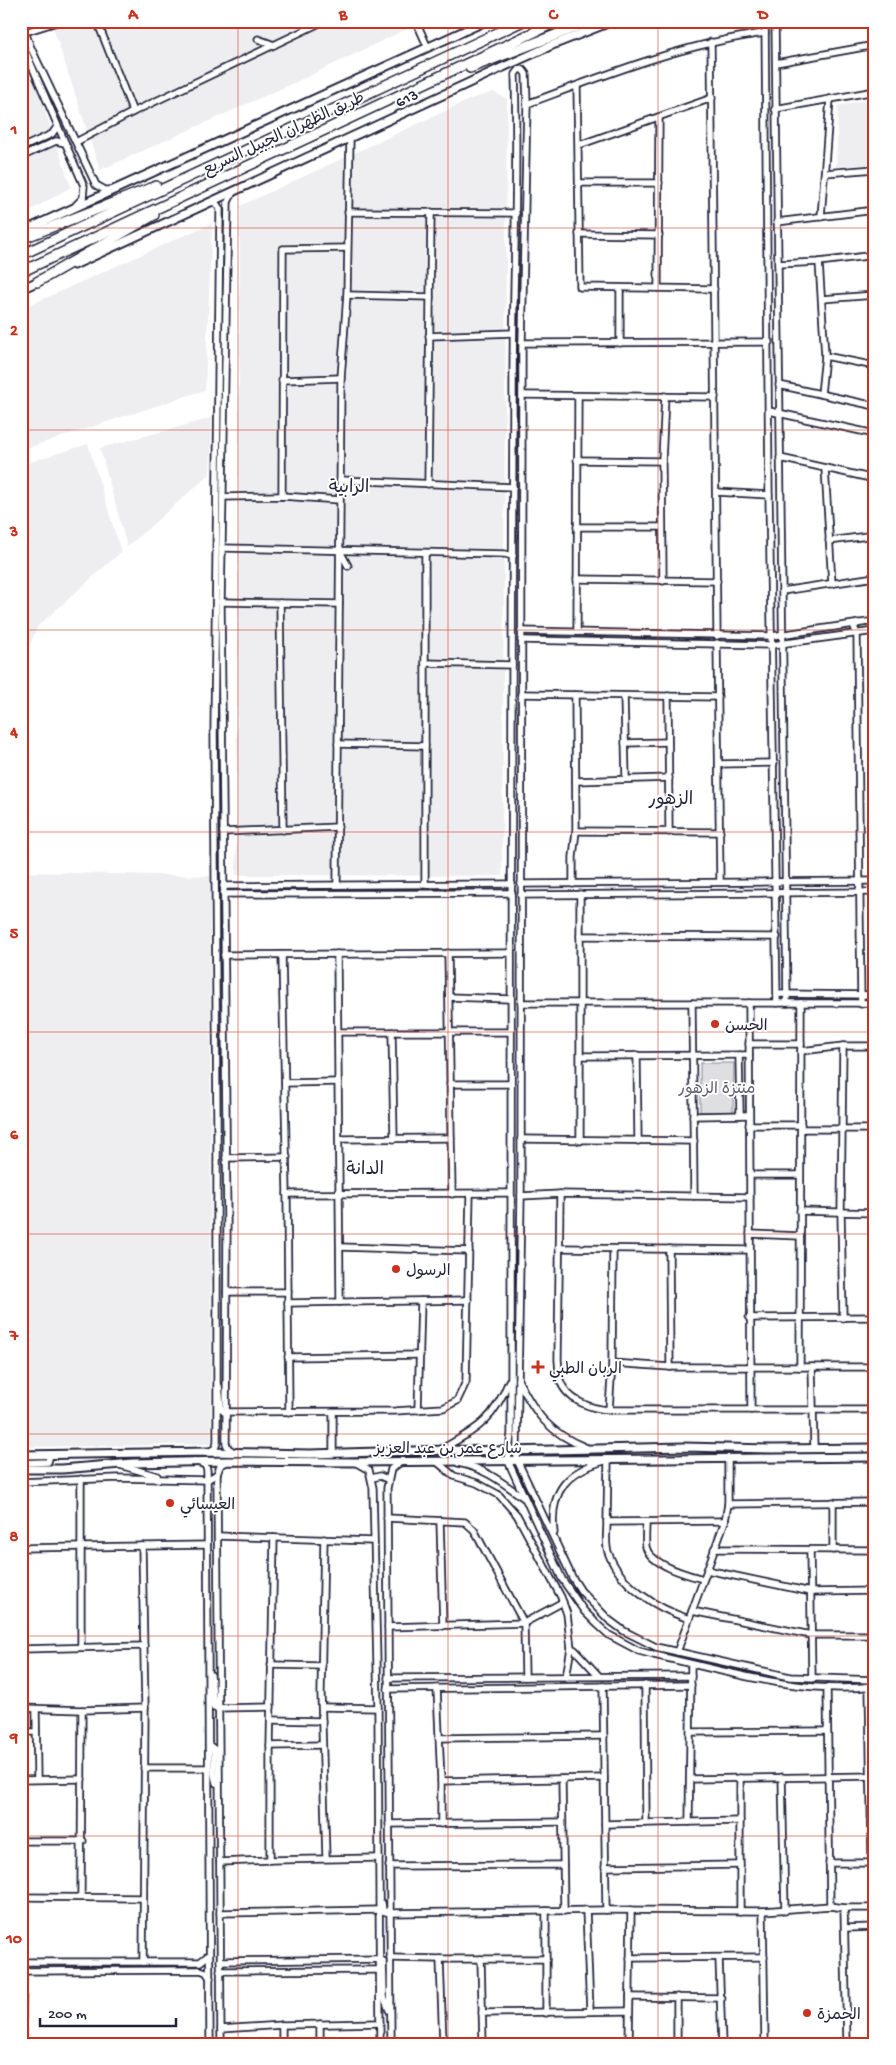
<svg xmlns="http://www.w3.org/2000/svg" width="896" height="2065" viewBox="0 0 896 2065" font-family="'Gochi Hand','Playpen Sans Arabic',sans-serif">
<style>
.built{fill:#eeeef1}
.green{fill:#dfdfe2;stroke:#80808e}
.lines{fill:none;stroke-linecap:round;stroke-linejoin:round}
.minor-casing{stroke:#22223b;stroke-width:9}
.major-casing{stroke:#22223b;stroke-width:11}
.highway-casing{stroke:#22223b;stroke-width:12}
.minor{stroke:#fff;stroke-width:5.5}
.major{stroke:#fff;stroke-width:7}
.highway{stroke:#fff;stroke-width:9}
.grid{fill:none;stroke:#c8321e;stroke-width:1;stroke-opacity:0.55}
.poi-dot{fill:#c8321e;stroke:#fff;stroke-width:2}
.labels{text-anchor:middle;stroke-width:4;stroke-linejoin:round;paint-order:stroke}
.street-label{font-size:16px;fill:#22223b;stroke:#fff}
.poi-label{font-size:16px;fill:#22223b;stroke:#fff;text-anchor:start}
.park-label{font-size:16px;fill:#5b5b6d;stroke:#fff}
.neighbourhood-label{font-size:18px;fill:#22223b;stroke:#fff}
.neatline{fill:none;stroke:#c8321e;stroke-width:2}
.grid-label{font-size:16px;text-anchor:middle;font-weight:bold;fill:#c8321e}
</style>
<rect width="100%" height="100%" fill="#fff"/>
<filter id="ink" filterUnits="userSpaceOnUse"><feTurbulence type="fractalNoise" baseFrequency=".02" numOctaves="2"/><feDisplacementMap in="SourceGraphic" scale="10" xChannelSelector="R" yChannelSelector="G"/><feConvolveMatrix kernelMatrix="1 2 1 2 8 2 1 2 1" color-interpolation-filters="sRGB"/></filter>
<g filter="url(#ink)">
<g class="built">
<polygon points="51,21 423,21 309,76 100,170"/>
<polygon points="21,41 71,187 21,216"/>
<polygon points="494,92 507,99 502,876 236,875 240,206 471,99"/>
<polygon points="875,98 875,164 836,167 838,106"/>
<polygon points="212,223 205,390 21,450 21,309"/>
<polygon points="212,418 210,474 127,547 100,448"/>
<polygon points="88,444 121,552 38,626 21,664 21,465"/>
<polygon points="21,872 210,876 211,1444 21,1447"/>
</g>
<polygon class="green" points="700,1063 734,1063 733,1112 700,1112"/>
<g class="lines">
<g class="minor-casing">
<g id="minor">
<polyline points="21,21 31,48 96,185 105,190 111,190"/>
<polyline points="97,21 133,112"/>
<polyline points="416,21 428,48"/>
<polyline points="765,21 769,495 777,1003"/>
<polyline points="775,21 787,1003"/>
<polyline points="25,32 60,21"/>
<polyline points="258,39 274,45"/>
<polyline points="21,41 84,186 83,198 76,205"/>
<polyline points="711,42 717,636"/>
<polyline points="776,63 875,45"/>
<polyline points="577,86 580,287 714,289"/>
<path d="M527,104c78,-29 155,-60 238,-71"/>
<polyline points="775,109 875,91"/>
<polyline points="76,142 133,112 324,21"/>
<polyline points="579,145 712,98"/>
<polyline points="21,148 52,134 57,127"/>
<polyline points="21,157 56,141 65,143"/>
<polyline points="825,173 875,169"/>
<polyline points="579,183 659,183"/>
<polyline points="233,192 228,202 221,602 227,1222 226,1443 228,1448 234,1452"/>
<polyline points="348,212 516,213"/>
<polyline points="821,217 830,99"/>
<polyline points="777,222 875,210"/>
<polyline points="579,234 659,235"/>
<polyline points="819,262 825,356 821,394"/>
<polyline points="778,264 819,262 875,255"/>
<polyline points="620,288 620,343"/>
<polyline points="658,288 659,117"/>
<polyline points="347,295 430,297"/>
<polyline points="822,299 875,295"/>
<polyline points="429,336 513,333"/>
<polyline points="522,343 769,342"/>
<polyline points="825,356 875,366"/>
<polyline points="282,380 341,378"/>
<polyline points="779,385 875,406"/>
<polyline points="523,395 715,397"/>
<polyline points="769,411 875,434"/>
<polyline points="780,458 875,479"/>
<polyline points="577,460 662,461"/>
<polyline points="825,468 832,584"/>
<polyline points="871,479 875,512"/>
<polyline points="340,480 513,487"/>
<polyline points="428,484 431,212"/>
<polyline points="716,492 769,495"/>
<polyline points="282,496 283,249 347,248"/>
<polyline points="223,497 282,496 340,500"/>
<polyline points="577,527 662,527"/>
<polyline points="829,541 875,535"/>
<polyline points="222,548 505,554 513,556"/>
<polyline points="341,553 348,566"/>
<polyline points="577,579 717,581"/>
<polyline points="663,581 662,461 665,396"/>
<polyline points="782,591 875,577"/>
<polyline points="221,602 339,604"/>
<polyline points="280,603 283,830"/>
<polyline points="858,623 854,627 857,634 861,1004"/>
<polyline points="521,631 772,636 875,621"/>
<polyline points="577,632 578,396"/>
<polyline points="521,640 772,645 875,631"/>
<polyline points="717,643 720,882"/>
<polyline points="425,663 512,665"/>
<polyline points="521,694 718,697"/>
<polyline points="624,696 626,778"/>
<polyline points="668,696 669,832"/>
<polyline points="625,743 668,742"/>
<polyline points="338,744 425,746"/>
<polyline points="719,764 774,763"/>
<polyline points="576,781 669,778"/>
<polyline points="576,831 720,832"/>
<polyline points="223,832 338,827"/>
<polyline points="521,884 875,881"/>
<polyline points="573,884 573,857 576,831 575,695"/>
<polyline points="337,885 341,378 347,295 350,138"/>
<polyline points="425,885 425,553"/>
<polyline points="223,886 512,884"/>
<polyline points="223,894 512,893"/>
<polyline points="580,894 580,1141"/>
<polyline points="521,895 875,892"/>
<polyline points="580,936 777,937"/>
<polyline points="448,953 452,1194"/>
<polyline points="337,954 340,1302"/>
<polyline points="224,955 510,953"/>
<polyline points="282,955 287,1194 289,1412"/>
<polyline points="777,994 875,995"/>
<polyline points="449,997 510,999"/>
<polyline points="521,1003 875,1003"/>
<polyline points="692,1003 694,1196"/>
<polyline points="749,1003 751,1410"/>
<polyline points="338,1032 510,1032"/>
<polyline points="392,1032 394,1139"/>
<polyline points="749,1044 801,1044"/>
<polyline points="843,1046 841,1212 843,1318"/>
<polyline points="801,1051 843,1046 875,1046"/>
<polyline points="637,1055 638,1141"/>
<polyline points="739,1055 740,1115"/>
<polyline points="581,1056 749,1055"/>
<polyline points="285,1083 338,1082"/>
<polyline points="450,1084 509,1084"/>
<polyline points="693,1116 749,1115"/>
<polyline points="749,1125 801,1125"/>
<polyline points="801,1129 875,1129"/>
<polyline points="339,1139 451,1138"/>
<polyline points="521,1139 694,1141"/>
<polyline points="226,1158 287,1157"/>
<polyline points="750,1175 800,1175"/>
<polyline points="287,1194 510,1193"/>
<path d="M560,1194l-2,166c1,6 0,14 2,20 6,20 31,29 49,30h266"/>
<polyline points="521,1196 560,1194 750,1197"/>
<polyline points="800,1211 875,1213"/>
<polyline points="750,1234 800,1236"/>
<polyline points="340,1247 469,1251"/>
<polyline points="559,1248 750,1250"/>
<polyline points="669,1249 670,1367"/>
<polyline points="227,1292 288,1292"/>
<polyline points="288,1303 468,1300"/>
<polyline points="749,1318 875,1317"/>
<polyline points="288,1357 420,1355"/>
<polyline points="612,1363 670,1367 875,1367"/>
<polyline points="800,1367 801,1003"/>
<polyline points="812,1367 814,1448"/>
<path d="M518,1380c18,35 31,53 69,68"/>
<polyline points="219,1386 221,1409 224,1412 395,1411 443,1408 457,1401 466,1382 470,1194"/>
<polyline points="418,1410 421,1301"/>
<polyline points="609,1410 612,1363 613,1249"/>
<path d="M440,1450c38,-22 52,-27 69,-69"/>
<polyline points="209,1452 215,1448 217,1443 217,1123 214,734 220,209 216,203 210,202"/>
<polyline points="333,1453 333,1412"/>
<polyline points="436,1461 454,1476 477,1483 499,1495 517,1515 561,1597 567,1614 571,1648 566,1677"/>
<polyline points="198,1462 205,1465 207,1470 210,2044"/>
<polyline points="355,1462 369,1470 373,1488 378,1708 380,2044"/>
<polyline points="21,1463 48,1462 50,1455"/>
<path d="M458,1463c27,5 45,20 66,35"/>
<polyline points="120,1465 157,1476"/>
<polyline points="372,1478 380,1476 387,1479"/>
<polyline points="21,1482 118,1478 207,1480 217,1474"/>
<polyline points="833,1502 833,1550"/>
<polyline points="728,1504 875,1502"/>
<polyline points="387,1518 465,1522 474,1530 524,1623 525,1677"/>
<polyline points="440,1521 443,1626"/>
<path d="M646,1523c0,7 -1,16 0,24 4,18 42,28 57,32"/>
<path d="M554,1533c-5,-43 14,-63 54,-73l-1,62"/>
<polyline points="218,1536 373,1541"/>
<polyline points="274,1538 270,1746 270,1860 379,1858"/>
<polyline points="324,1539 321,1693 326,1857"/>
<polyline points="142,1546 145,1708 143,1962"/>
<polyline points="21,1548 207,1545"/>
<polyline points="714,1549 875,1550"/>
<polyline points="810,1551 812,1679"/>
<polyline points="707,1570 811,1592 875,1591"/>
<polyline points="692,1611 811,1635 875,1635"/>
<path d="M689,1619c-33,-11 -69,-33 -81,-67 -3,-8 -1,-21 -1,-30l118,-1"/>
<polyline points="388,1627 524,1623 563,1602"/>
<polyline points="81,1647 81,1479"/>
<polyline points="571,1648 575,1650 599,1676"/>
<polyline points="21,1649 144,1646"/>
<polyline points="677,1652 725,1521 728,1504 728,1459"/>
<polyline points="271,1665 322,1666"/>
<polyline points="211,1675 214,1708 271,1707"/>
<polyline points="388,1678 691,1676"/>
<path d="M875,1680l-85,-3 -134,-30 -32,-16 -15,-11 -28,-29 -9,-14 -55,-117v-10l4,-254 1,-853 5,-239 -1,-30 -3,-4 -4,-1 -4,5c3,105 -2,209 -2,314 0,348 -4,697 -2,1045l-3,28 54,118 22,32 14,14 11,10 30,16 15,4c72,16 145,40 221,31"/>
<polyline points="645,1685 646,1823"/>
<polyline points="603,1686 606,1910"/>
<polyline points="827,1687 830,1906"/>
<polyline points="869,1687 872,1863"/>
<polyline points="437,1688 441,1781 441,1824"/>
<polyline points="388,1689 691,1685"/>
<polyline points="322,1707 378,1708"/>
<polyline points="21,1708 82,1710 145,1708"/>
<polyline points="36,1709 37,1779"/>
<polyline points="271,1720 322,1721"/>
<polyline points="21,1732 36,1732"/>
<polyline points="691,1732 827,1731"/>
<polyline points="439,1738 604,1736"/>
<polyline points="270,1746 322,1745"/>
<polyline points="209,1750 210,1746 214,1749 214,1774 216,1783"/>
<polyline points="144,1768 209,1768"/>
<polyline points="782,1777 785,1911"/>
<polyline points="562,1779 564,1911"/>
<polyline points="690,1779 875,1776"/>
<polyline points="21,1780 82,1779"/>
<polyline points="441,1781 604,1778"/>
<polyline points="689,1822 691,1664"/>
<polyline points="389,1824 562,1822"/>
<polyline points="605,1824 740,1821"/>
<polyline points="21,1841 83,1841"/>
<polyline points="220,1862 270,1860"/>
<polyline points="829,1863 875,1863"/>
<polyline points="389,1866 563,1865"/>
<polyline points="605,1867 740,1865"/>
<polyline points="81,1896 82,1710"/>
<polyline points="21,1897 143,1898"/>
<polyline points="382,1903 383,1911 390,1913 606,1910 763,1911 830,1906 844,1908 875,1908"/>
<polyline points="844,1908 847,2044"/>
<polyline points="586,1910 590,2011"/>
<polyline points="546,1911 546,2013"/>
<polyline points="740,1911 740,1778"/>
<polyline points="763,1911 765,2044"/>
<polyline points="220,1913 379,1910"/>
<polyline points="845,1928 875,1927"/>
<polyline points="390,1958 440,1959"/>
<polyline points="630,1958 764,1957"/>
<polyline points="719,1958 722,2044"/>
<polyline points="481,1959 483,2044"/>
<polyline points="220,1961 379,1959 383,1961 384,1997 389,2010"/>
<polyline points="21,1962 200,1962 209,1955"/>
<polyline points="21,1971 200,1970 206,1972 210,1978"/>
<polyline points="220,1971 379,1970"/>
<polyline points="630,1997 722,1998"/>
<polyline points="482,2013 629,2011"/>
<polyline points="320,2024 320,2044"/>
<polyline points="282,2025 282,2044"/>
<polyline points="221,2029 282,2025 380,2023"/>
<polyline points="22,2044 23,1971"/>
<polyline points="221,2044 217,1474 220,1466 228,1461"/>
<polyline points="391,2044 387,1488 391,1469 401,1462"/>
<polyline points="443,2044 440,1959 546,1959"/>
<polyline points="629,2044 631,1910"/>
<polyline points="677,2044 677,1997"/>
</g>
</g>
<g class="major-casing">
<g id="major">
<polyline points="21,232 486,21"/>
<polyline points="74,265 501,68 550,46 613,21"/>
<polyline points="21,289 41,280"/>
<polyline points="21,1455 209,1452 310,1454 447,1450 508,1451 684,1447 772,1449 875,1448"/>
<polyline points="21,1469 62,1469 133,1463 228,1461 355,1462 875,1457"/>
</g>
</g>
<g class="highway-casing">
<g id="highway">
<polyline points="470,68 592,21"/>
<polyline points="21,239 156,186"/>
<polyline points="21,255 523,21"/>
<polyline points="21,272 558,21"/>
<polyline points="37,282 154,215"/>
</g>
</g>
<use href="#minor" class="minor"/>
<use href="#major" class="major"/>
<use href="#highway" class="highway"/>
</g>
</g>
<path class="grid" d="M238,21v2023M448,21v2023M658,21v2023M21,228h854M21,430h854M21,630h854M21,832h854M21,1032h854M21,1234h854M21,1434h854M21,1636h854M21,1836h854"/>
<g class="poi-dot">
<circle cx="715" cy="1024" r="5"/>
<circle cx="396" cy="1269" r="5"/>
<path d="M535.5 1359.5h5v5h5v5h-5v5h-5v-5h-5v-5h5z"/>
<circle cx="170" cy="1503" r="5"/>
<circle cx="807" cy="2013" r="5"/>
</g>
<g class="labels">
<g class="street-label">
<text transform="translate(406 97) rotate(-25)" y="6">613</text>
<text transform="translate(283 132) rotate(-25)" y="6">طريق الظهران الجبيل السريع</text>
<text x="448" y="1453">شارع عمر بن عبد العزيز</text>
</g>
<g class="poi-label">
<text x="725" y="1030">الحسن</text>
<text x="406" y="1275">الرسول</text>
<text x="549" y="1373">الربان الطبي</text>
<text x="180" y="1509">العيسائي</text>
<text x="817" y="2019">الحمزة</text>
</g>
<g class="park-label">
<text x="717" y="1093">منتزة الزهور</text>
</g>
<g class="neighbourhood-label">
<text x="349" y="492">الرابية</text>
<text x="671" y="804">الزهور</text>
<text x="365" y="1174">الدانة</text>
</g>
</g>
<rect width="896" height="2065" fill="none" stroke="#fff" stroke-width="55"/>
<path d="M40 2018v8h136v-8" fill="none" stroke="#22223b" stroke-width="2.5"/>
<text x="48" y="2018" font-size="15" fill="#22223b" stroke="#ffffff" stroke-width="4" paint-order="stroke">200 m</text>
<rect x="28" y="28" width="840" height="2010" class="neatline"/>
<g class="grid-label">
<text x="133" y="19">A</text>
<text x="343" y="19">B</text>
<text x="553" y="19">C</text>
<text x="763" y="19">D</text>
<text x="14" y="134">1</text>
<text x="14" y="335">2</text>
<text x="14" y="536">3</text>
<text x="14" y="737">4</text>
<text x="14" y="938">5</text>
<text x="14" y="1139">6</text>
<text x="14" y="1340">7</text>
<text x="14" y="1541">8</text>
<text x="14" y="1742">9</text>
<text x="14" y="1943">10</text>
</g>
</svg>
